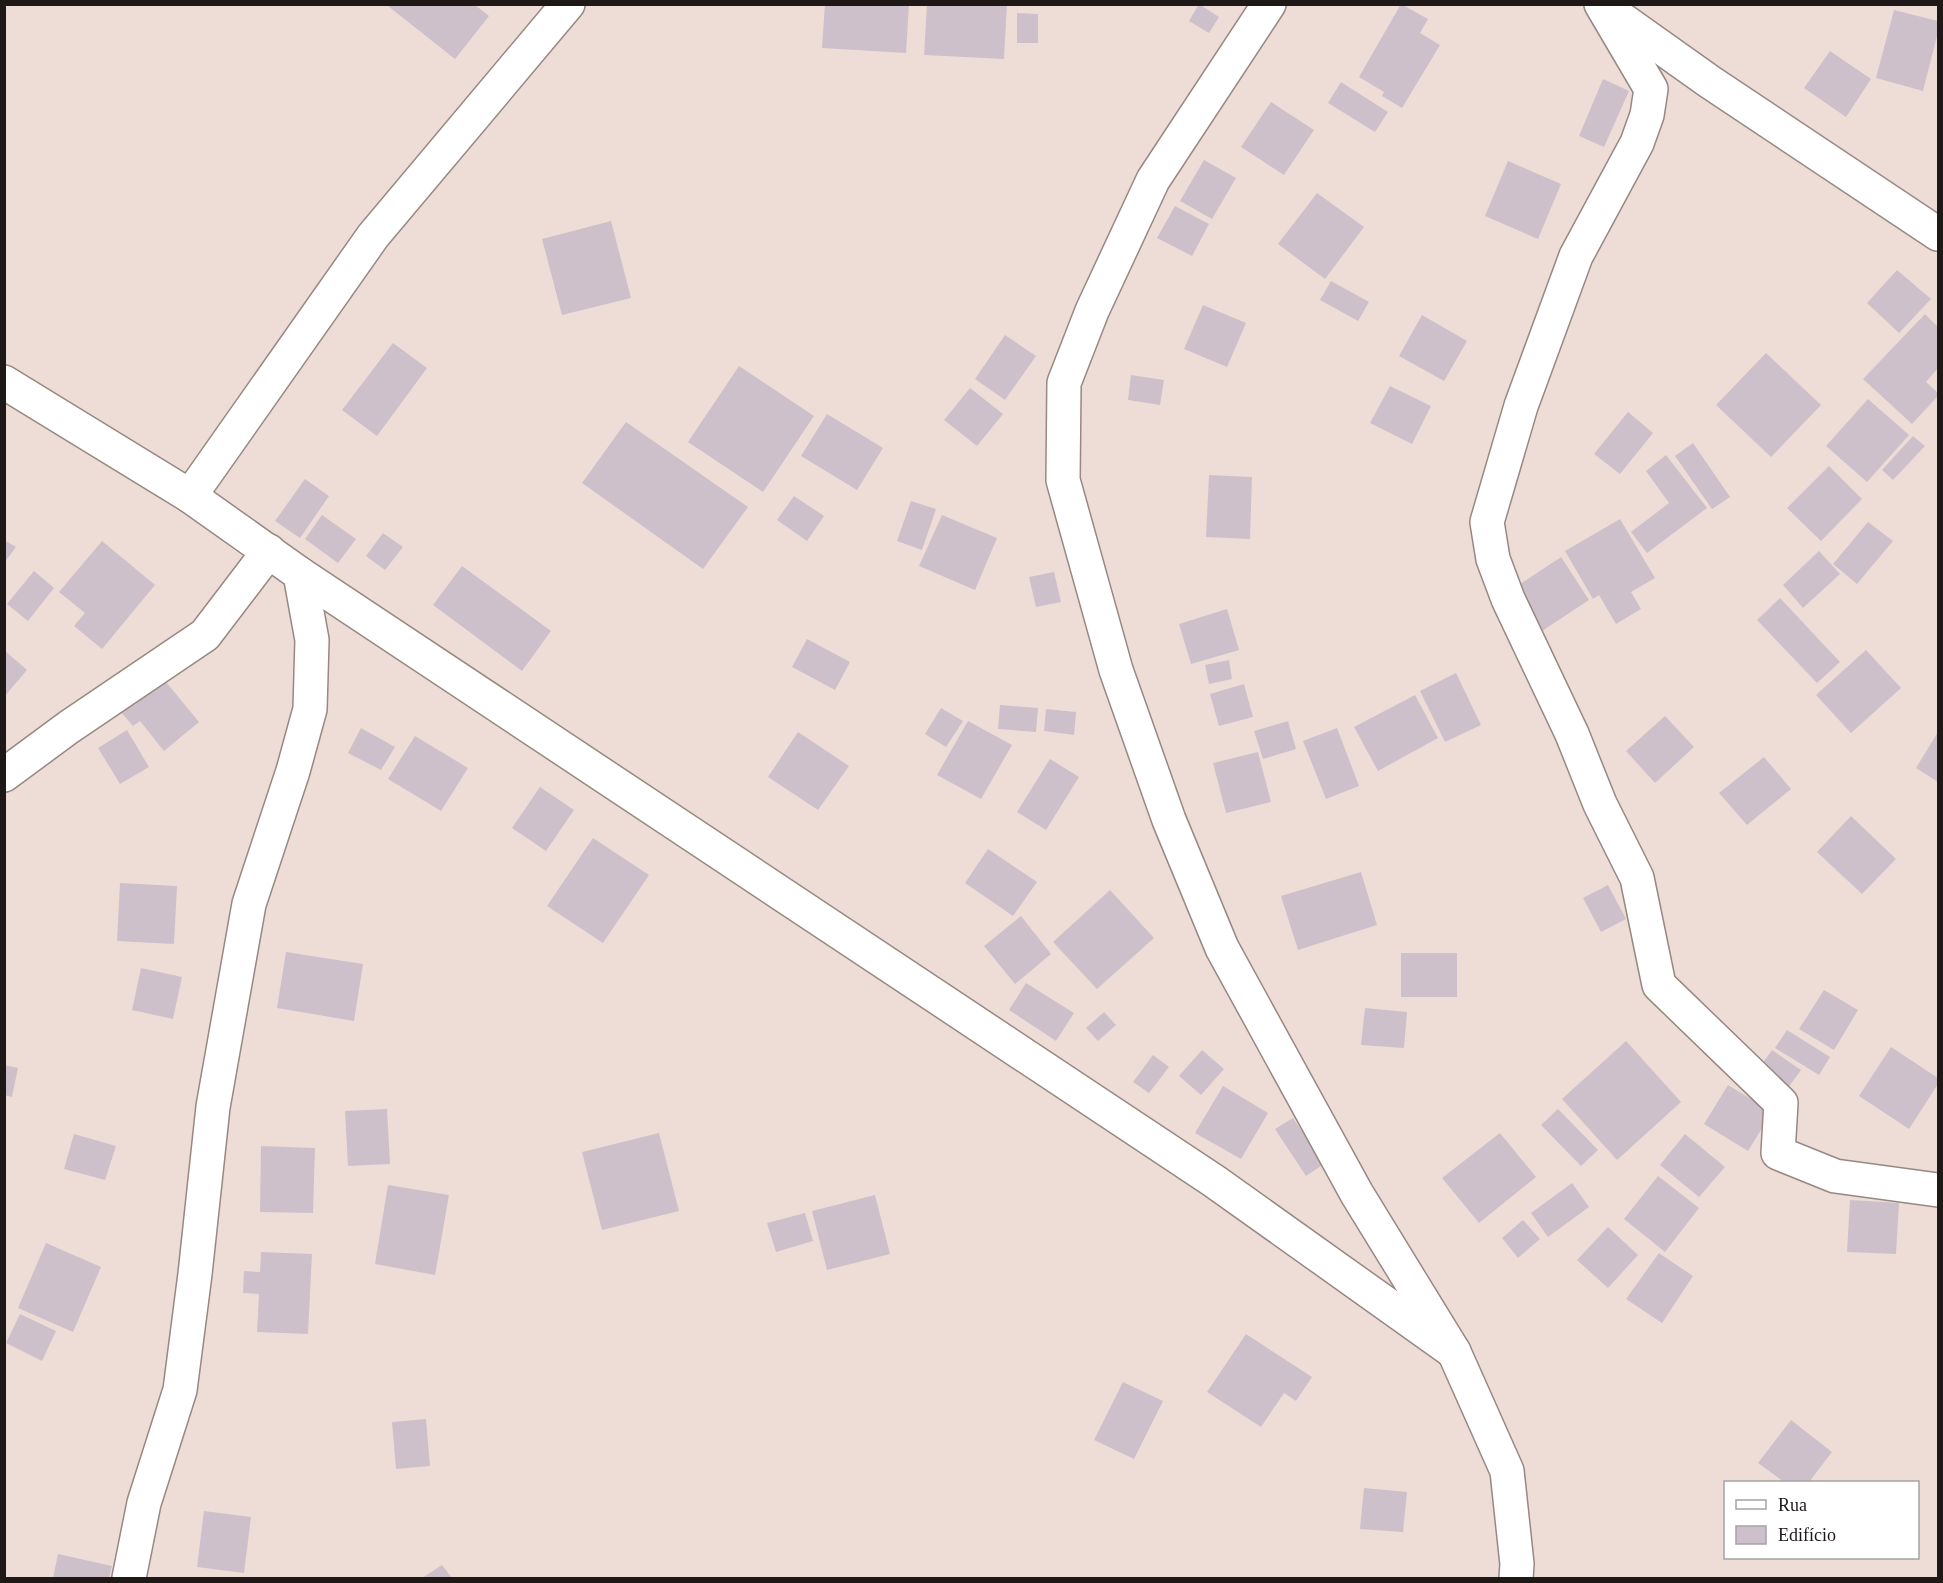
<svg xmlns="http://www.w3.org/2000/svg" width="1943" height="1583" viewBox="0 0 1943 1583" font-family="'Times New Roman',serif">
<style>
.building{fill:#cec0cb}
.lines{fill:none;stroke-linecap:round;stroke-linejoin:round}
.minor-casing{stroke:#978882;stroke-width:36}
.minor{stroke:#fff;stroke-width:33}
</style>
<rect width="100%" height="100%" fill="#eeddd6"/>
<g class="building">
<polygon points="389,4 474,4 489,16 455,59 388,6"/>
<polygon points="825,4 909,4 906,53 822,48"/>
<polygon points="927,4 1007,4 1004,59 924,55"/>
<polygon points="1199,4 1219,17 1209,33 1189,21"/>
<polygon points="1401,4 1428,19 1420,33 1440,45 1402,108 1382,96 1384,92 1359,77"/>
<polygon points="1894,10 1938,21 1938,32 1923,91 1876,78"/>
<polygon points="1017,13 1038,14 1038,43 1017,43"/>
<polygon points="1830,51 1871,79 1846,117 1804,88"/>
<polygon points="1603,79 1629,91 1604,147 1579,136"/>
<polygon points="1341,82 1388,112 1375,132 1328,103"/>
<polygon points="1271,102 1314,130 1284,175 1241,147"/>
<polygon points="1204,160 1236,178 1212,219 1180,201"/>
<polygon points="1508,161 1561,184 1538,239 1485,216"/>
<polygon points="1317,193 1364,227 1325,279 1278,244"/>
<polygon points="1175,206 1209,224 1192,256 1157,238"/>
<polygon points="611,221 631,298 562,315 542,239"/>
<polygon points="1897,270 1931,299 1899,333 1867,303"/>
<polygon points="1331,281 1369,302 1358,321 1320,300"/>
<polygon points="1203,305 1246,323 1227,367 1184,349"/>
<polygon points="1925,314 1938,327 1938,368 1926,382 1938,393 1938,396 1912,424 1863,379"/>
<polygon points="1422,315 1467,341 1444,381 1399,356"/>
<polygon points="1005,335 1036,356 1005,400 975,379"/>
<polygon points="393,343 427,368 377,436 342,410"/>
<polygon points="1766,353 1821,405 1771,457 1716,405"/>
<polygon points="739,366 814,416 763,492 688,442"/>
<polygon points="1131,375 1164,380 1160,405 1128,400"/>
<polygon points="1390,386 1431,406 1412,444 1370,423"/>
<polygon points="970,388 1003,414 977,446 944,420"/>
<polygon points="1868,399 1909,435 1867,482 1826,446"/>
<polygon points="1628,412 1653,433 1620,474 1594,454"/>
<polygon points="827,414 883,448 857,490 801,456"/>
<polygon points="626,422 748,507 703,569 582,483"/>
<polygon points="1913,436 1925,446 1893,480 1882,470"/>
<polygon points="1693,443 1730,497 1712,509 1675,456"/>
<polygon points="1666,455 1707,508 1647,553 1631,532 1669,503 1646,471"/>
<polygon points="1829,466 1862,499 1821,541 1787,508"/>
<polygon points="1209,475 1252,477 1250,539 1206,537"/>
<polygon points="305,479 329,496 300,538 275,521"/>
<polygon points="794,496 824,516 807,541 777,520"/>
<polygon points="911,501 936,509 922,550 897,541"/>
<polygon points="322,515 356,539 338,563 305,539"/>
<polygon points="942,515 997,538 975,590 919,566"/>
<polygon points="1620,519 1655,578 1631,592 1641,609 1616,624 1599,595 1593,599 1565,551"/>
<polygon points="1868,522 1893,541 1857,584 1833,564"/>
<polygon points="383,533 403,547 385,570 366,556"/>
<polygon points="4,540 16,547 4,563"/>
<polygon points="102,541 155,585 102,649 74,626 85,613 59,592"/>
<polygon points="1819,551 1840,574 1803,608 1783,585"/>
<polygon points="1561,557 1589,600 1539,633 1511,590"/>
<polygon points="462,566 551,631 522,671 433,605"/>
<polygon points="34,571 54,588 28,621 7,604"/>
<polygon points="1054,572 1061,602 1036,607 1029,577"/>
<polygon points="1780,598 1840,662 1817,683 1757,620"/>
<polygon points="1227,609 1239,650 1191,664 1179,624"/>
<polygon points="807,639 850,662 835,690 792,667"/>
<polygon points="4,650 27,670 4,697"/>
<polygon points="1866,650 1901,688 1851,733 1816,695"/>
<polygon points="1229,660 1232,679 1209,684 1205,665"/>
<polygon points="1456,673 1481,725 1445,742 1420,691"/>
<polygon points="161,676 199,722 164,751 140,721 133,726 119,710"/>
<polygon points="1244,684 1253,717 1219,726 1210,694"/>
<polygon points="1415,695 1438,738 1378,771 1354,727"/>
<polygon points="1000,705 1038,708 1036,732 998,729"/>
<polygon points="941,708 963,721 946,747 925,734"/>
<polygon points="1046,709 1076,712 1074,735 1044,731"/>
<polygon points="1665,716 1694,747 1655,783 1626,751"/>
<polygon points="968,721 1012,745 981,799 937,775"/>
<polygon points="1288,721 1296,749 1263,759 1254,731"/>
<polygon points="361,728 395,747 381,770 348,753"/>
<polygon points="1337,728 1359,786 1326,799 1303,741"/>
<polygon points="127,730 149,767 120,784 98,748"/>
<polygon points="798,732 849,766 818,810 768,777"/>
<polygon points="1938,732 1938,782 1916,768"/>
<polygon points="415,736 468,768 441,811 388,779"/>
<polygon points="1258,752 1271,802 1226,813 1213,763"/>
<polygon points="1764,757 1791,789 1747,825 1719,793"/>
<polygon points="1050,759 1079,777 1046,830 1017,812"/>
<polygon points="540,787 574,810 546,851 512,828"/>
<polygon points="1851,816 1896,859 1862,894 1817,852"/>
<polygon points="593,838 649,875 603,943 547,906"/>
<polygon points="988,849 1037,882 1013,916 965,883"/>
<polygon points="1361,872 1377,925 1298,950 1281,896"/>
<polygon points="120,883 177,886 174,944 117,941"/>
<polygon points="1608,885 1626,919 1601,932 1583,898"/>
<polygon points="1110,890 1154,938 1097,989 1053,942"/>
<polygon points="1021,916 1051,954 1015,984 984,946"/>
<polygon points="286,952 363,964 354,1021 277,1008"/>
<rect x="1401" y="953" width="56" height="44"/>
<polygon points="141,968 182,977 173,1019 132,1010"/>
<polygon points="1026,983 1074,1013 1056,1041 1009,1010"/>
<polygon points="1824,990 1858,1010 1834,1050 1799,1029"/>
<polygon points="1365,1008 1407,1012 1404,1048 1361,1045"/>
<polygon points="1104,1012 1116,1025 1098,1041 1086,1028"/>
<polygon points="1787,1030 1830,1057 1819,1075 1775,1048"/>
<polygon points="1626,1041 1681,1102 1617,1160 1562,1099"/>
<polygon points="1891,1047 1938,1078 1938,1084 1909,1129 1859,1096"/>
<polygon points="1202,1050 1224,1069 1201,1095 1179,1076"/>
<polygon points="1772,1050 1801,1070 1787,1089 1758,1069"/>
<polygon points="1153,1055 1169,1067 1149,1093 1133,1082"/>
<polygon points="4,1065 18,1068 12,1097 4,1095"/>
<polygon points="1728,1085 1772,1112 1748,1151 1704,1124"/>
<polygon points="1223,1086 1268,1113 1241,1159 1195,1133"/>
<polygon points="387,1109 390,1164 348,1166 345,1111"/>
<polygon points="1558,1109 1598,1150 1581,1166 1541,1125"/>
<polygon points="1293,1118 1324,1164 1306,1176 1275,1129"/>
<polygon points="659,1133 679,1211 602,1230 582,1152"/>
<polygon points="1500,1133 1536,1177 1479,1223 1442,1178"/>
<polygon points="74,1134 116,1146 105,1180 64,1169"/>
<polygon points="1685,1134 1725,1167 1699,1197 1660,1165"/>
<polygon points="261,1146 315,1148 313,1213 260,1212"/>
<polygon points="1658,1176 1699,1208 1665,1252 1624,1219"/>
<polygon points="1572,1183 1589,1207 1548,1237 1531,1213"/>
<polygon points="388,1185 449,1195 435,1275 375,1264"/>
<polygon points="875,1195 890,1254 827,1270 812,1211"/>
<polygon points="1850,1200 1899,1203 1896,1254 1847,1252"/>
<polygon points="805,1213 813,1241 776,1252 767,1223"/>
<polygon points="1523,1220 1540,1239 1518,1258 1502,1238"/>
<polygon points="1608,1227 1638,1255 1608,1288 1577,1260"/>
<polygon points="46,1243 101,1267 73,1332 18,1308"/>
<polygon points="261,1252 312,1254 308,1334 257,1332 259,1294 243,1293 244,1271 260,1272"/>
<polygon points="1659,1253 1693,1276 1662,1323 1626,1299"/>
<polygon points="20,1314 56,1331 42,1361 6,1343"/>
<polygon points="1246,1334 1312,1377 1296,1401 1284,1393 1261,1427 1207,1392"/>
<polygon points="1123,1382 1163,1401 1134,1459 1094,1440"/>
<polygon points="426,1419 430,1466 396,1469 392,1422"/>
<polygon points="1791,1420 1832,1452 1809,1482 1784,1482 1758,1463"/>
<polygon points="1364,1488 1407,1492 1403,1532 1360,1529"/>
<polygon points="204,1511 251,1517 244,1573 197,1567"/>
<polygon points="58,1554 112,1566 109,1578 53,1578"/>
<polygon points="442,1565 452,1578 422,1578"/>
</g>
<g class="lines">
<g class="minor-casing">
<g id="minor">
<polyline points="1269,4 1153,180 1092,311 1064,383 1063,480 1116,670 1169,820 1222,948 1357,1194 1454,1352 1507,1471 1517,1564 1516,1578"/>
<polyline points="1601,4 1651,89 1647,115 1637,143 1576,256 1521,406 1487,522 1493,559 1508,599 1572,734 1600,804 1637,878 1659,985 1781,1103 1778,1153 1835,1176 1938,1190"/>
<polyline points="1613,13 1710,82 1938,234"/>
<polyline points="4,382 190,496 300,574 1214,1181 1454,1352"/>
<polyline points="190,496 373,236 568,4"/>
<polyline points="4,775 69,727 205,635 269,551"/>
<polyline points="129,1578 144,1503 180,1390 195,1274 213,1107 249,904 293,771 310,709 312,640 300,574"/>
</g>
</g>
<use href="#minor" class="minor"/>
</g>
<rect width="1943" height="1583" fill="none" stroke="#1e1816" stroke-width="12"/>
<rect x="1724" y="1481" width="195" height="78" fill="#ffffff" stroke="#a5a3a2" stroke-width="1.5"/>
<rect x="1736" y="1500" width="30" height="9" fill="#ffffff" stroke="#a5a3a2" stroke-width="1.5"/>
<text x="1778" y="1511" font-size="18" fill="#1e1816">Rua</text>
<rect x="1736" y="1526" width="30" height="18" fill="#cec0cb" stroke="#a5a3a2" stroke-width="1.5"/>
<text x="1778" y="1541" font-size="18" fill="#1e1816">Edifício</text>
</svg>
